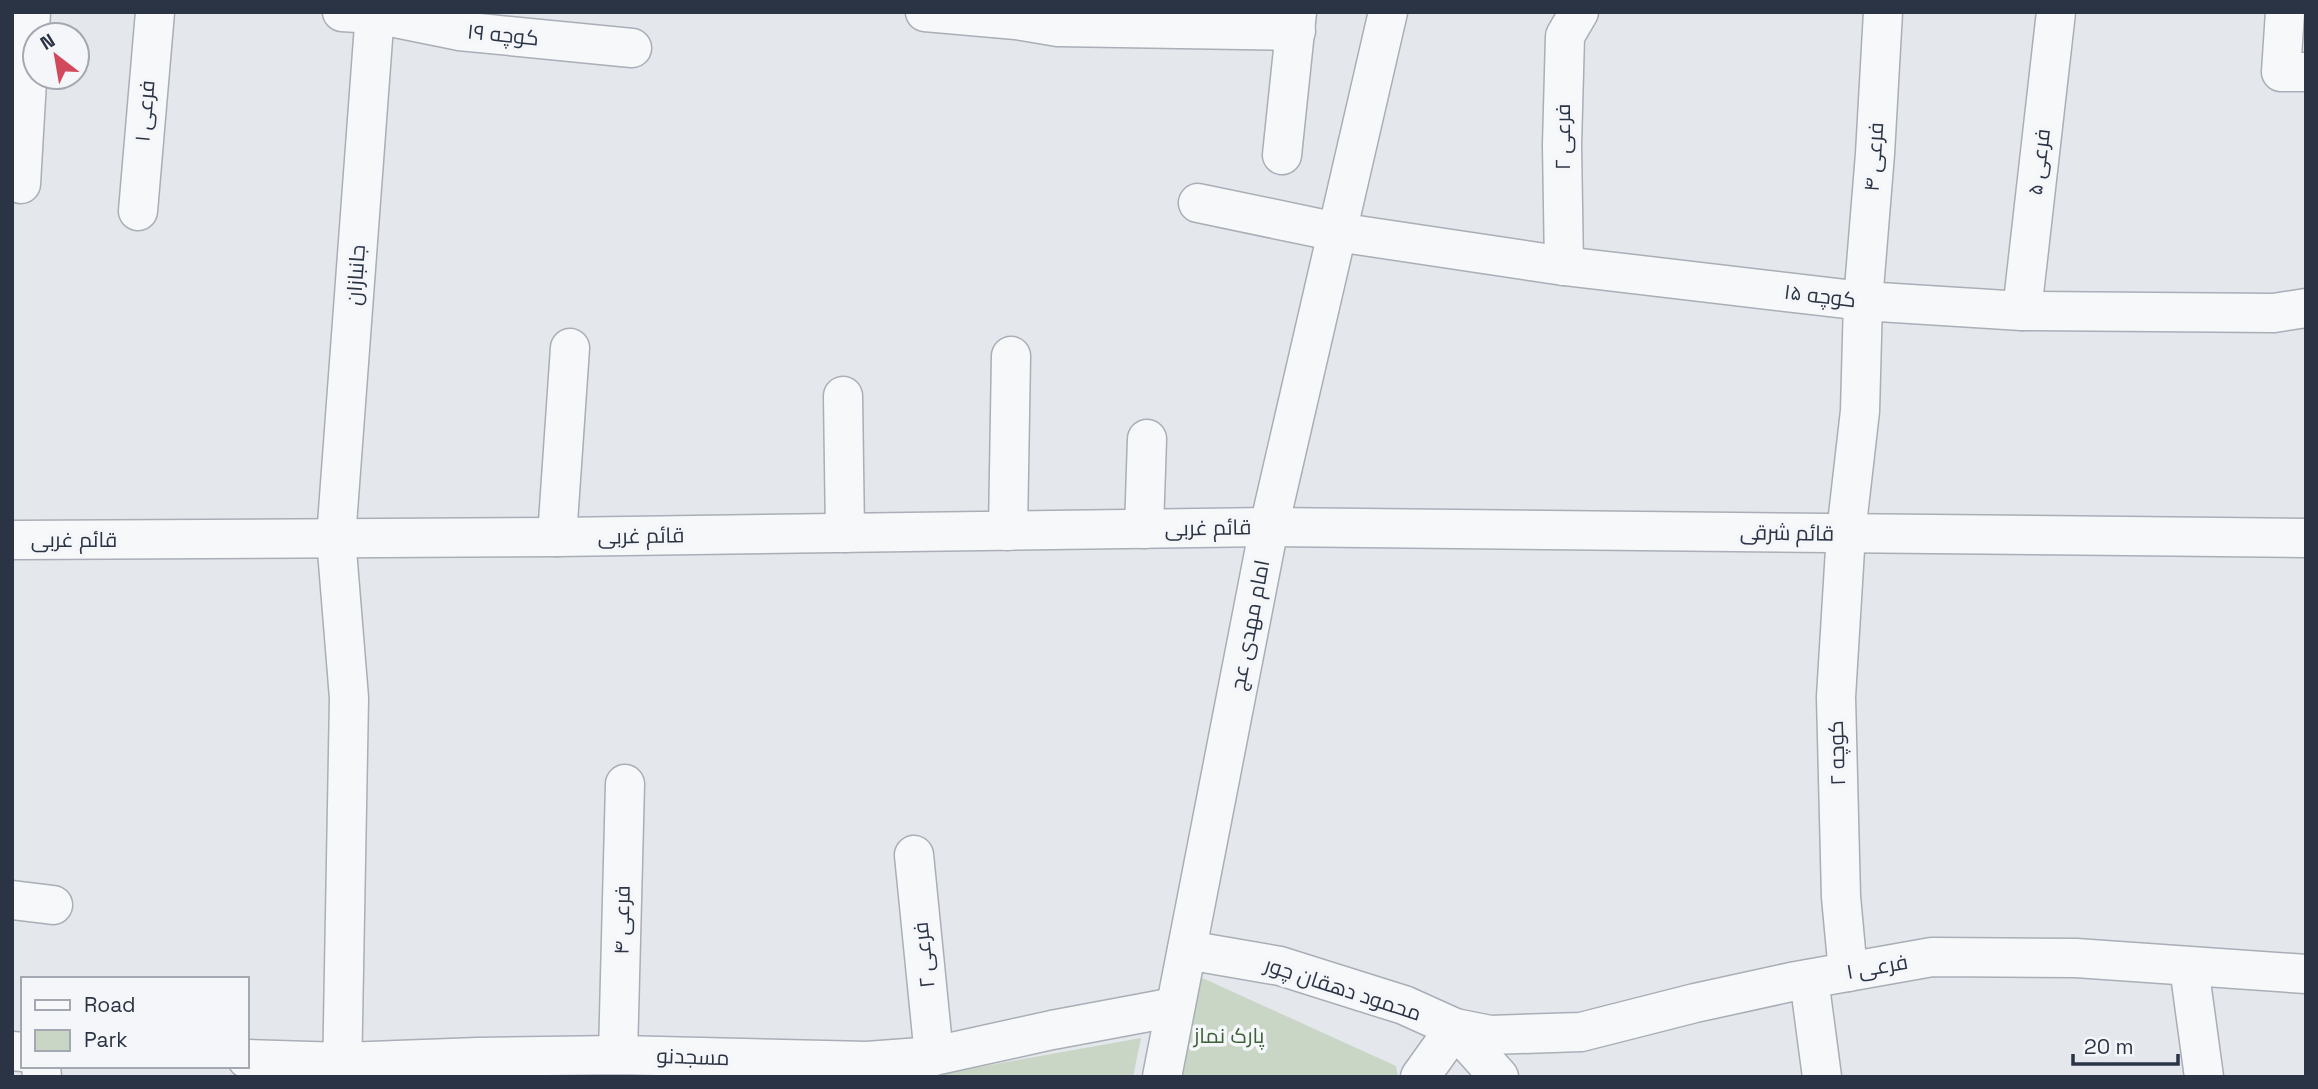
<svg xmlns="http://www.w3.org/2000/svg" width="2318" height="1089" viewBox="0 0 2318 1089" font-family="'Space Grotesk',Cairo,sans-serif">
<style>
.green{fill:#c9d6c5}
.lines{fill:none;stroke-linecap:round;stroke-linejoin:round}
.minor-casing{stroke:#a9aeb7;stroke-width:41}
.minor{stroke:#f7f8fa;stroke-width:38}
.labels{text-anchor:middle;stroke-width:7;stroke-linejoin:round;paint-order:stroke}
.street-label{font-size:21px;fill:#2b3445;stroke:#f4f6f9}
.park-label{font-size:21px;fill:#3f6138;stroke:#f4f6f9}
</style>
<rect width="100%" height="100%" fill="#e4e7ec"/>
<g class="green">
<polygon points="1198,976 1396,1066 1398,1077 1179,1077"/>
<polygon points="1141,1038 1133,1077 934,1077 934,1075"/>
</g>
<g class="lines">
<g class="minor-casing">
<g id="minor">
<polyline points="342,12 375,14 459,31 632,48"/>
<polyline points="925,12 1016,20 1058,27 1296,31"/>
<polyline points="2285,12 2281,72 2306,72"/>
<polyline points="1282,155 1297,12"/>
<polyline points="21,184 31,12"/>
<polyline points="1198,203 1337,232 1564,266 1863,301 2022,311 2274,313 2306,308"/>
<polyline points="138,211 155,12"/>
<polyline points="1564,266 1562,145 1565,36 1579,12"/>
<polyline points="2022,311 2056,12"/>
<polyline points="843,396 845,533"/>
<polyline points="1144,529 1147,439"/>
<polyline points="1008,531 1011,356"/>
<polyline points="557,537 570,348"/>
<polyline points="12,540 557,537 1269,527 2306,538"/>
<polyline points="914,855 934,1056"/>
<polyline points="12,900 53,905"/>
<polyline points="1187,950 1280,966 1404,1005 1455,1028 1490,1035 1581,1032 1695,1003 1791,982 1932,957 2076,958 2306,974"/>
<polyline points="2189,967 2204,1077"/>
<polyline points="1848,972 1841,897 1836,697 1846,533 1860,411 1863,301 1875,154 1883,12"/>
<polyline points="1809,979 1822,1077"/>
<polyline points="12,1051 23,1052"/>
<polyline points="618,1055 625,784"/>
<polyline points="247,1059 343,1062 478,1057 618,1055 867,1061 934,1056 1052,1030 1175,1007"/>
<polyline points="41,1066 42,1077"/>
<polyline points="342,1077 349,698 336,538 375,12"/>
<polyline points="1162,1077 1269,527 1388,12"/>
<polyline points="1420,1077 1455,1028 1499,1077"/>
</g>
</g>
<use href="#minor" class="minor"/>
</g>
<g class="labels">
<g class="street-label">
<text transform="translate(503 35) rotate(6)" y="7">کوچه ۱۹</text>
<text transform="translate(145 111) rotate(-85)" y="7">فرعی ۱</text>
<text transform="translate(1563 137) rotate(-90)" y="7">فرعی ۲</text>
<text transform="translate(1874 157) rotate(-86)" y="7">فرعی ۴</text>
<text transform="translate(2039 162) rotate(-83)" y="7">فرعی ۵</text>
<text transform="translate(356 275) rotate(-86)" y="7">جانبازان</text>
<text transform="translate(1820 296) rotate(7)" y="7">کوچه ۱۵</text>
<text transform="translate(1208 528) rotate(-1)" y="7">قائم غربی</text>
<text transform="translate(1787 533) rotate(1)" y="7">قائم شرقی</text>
<text transform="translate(641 536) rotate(-1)" y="7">قائم غربی</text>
<text x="74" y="547">قائم غربی</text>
<text transform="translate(1250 625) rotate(-79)" y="7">امام مهدی عج</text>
<text transform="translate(1837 753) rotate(-92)" y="7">کوچه ۲</text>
<text transform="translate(622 920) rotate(-89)" y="7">فرعی ۴</text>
<text transform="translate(924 955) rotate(-96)" y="7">فرعی ۲</text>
<text transform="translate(1877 967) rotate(-10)" y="7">فرعی ۱</text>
<text transform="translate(1343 989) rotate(18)" y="7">محمود دهقان چور</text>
<text transform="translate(693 1057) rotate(2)" y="7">مسجدنو</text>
</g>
<g class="park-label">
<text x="1229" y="1043">پارک نماز</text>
</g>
</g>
<rect width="2318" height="1089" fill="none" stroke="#2b3445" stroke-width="28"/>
<rect x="21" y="977" width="228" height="91" fill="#f4f6f9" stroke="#a4a8b1" stroke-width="2"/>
<rect x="35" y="1000" width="35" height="10" fill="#f7f8fa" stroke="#a4a8b1" stroke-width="2"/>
<text x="84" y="1012" font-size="21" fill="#2b3445">Road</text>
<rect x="35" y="1030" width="35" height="21" fill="#c9d6c5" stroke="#a4a8b1" stroke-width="2"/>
<text x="84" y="1047" font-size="21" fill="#2b3445">Park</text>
<g transform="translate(56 56) rotate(329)"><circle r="33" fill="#f4f6f9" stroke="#a4a8b1" stroke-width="2"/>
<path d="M0-5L12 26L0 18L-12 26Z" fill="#d1495b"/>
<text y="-10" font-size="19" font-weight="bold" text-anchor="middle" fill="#2b3445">N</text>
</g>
<path d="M2073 1054v10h105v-10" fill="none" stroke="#2b3445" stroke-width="3.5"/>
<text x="2084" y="1054" font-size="21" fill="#2b3445" stroke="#f4f6f9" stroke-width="5" paint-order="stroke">20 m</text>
</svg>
